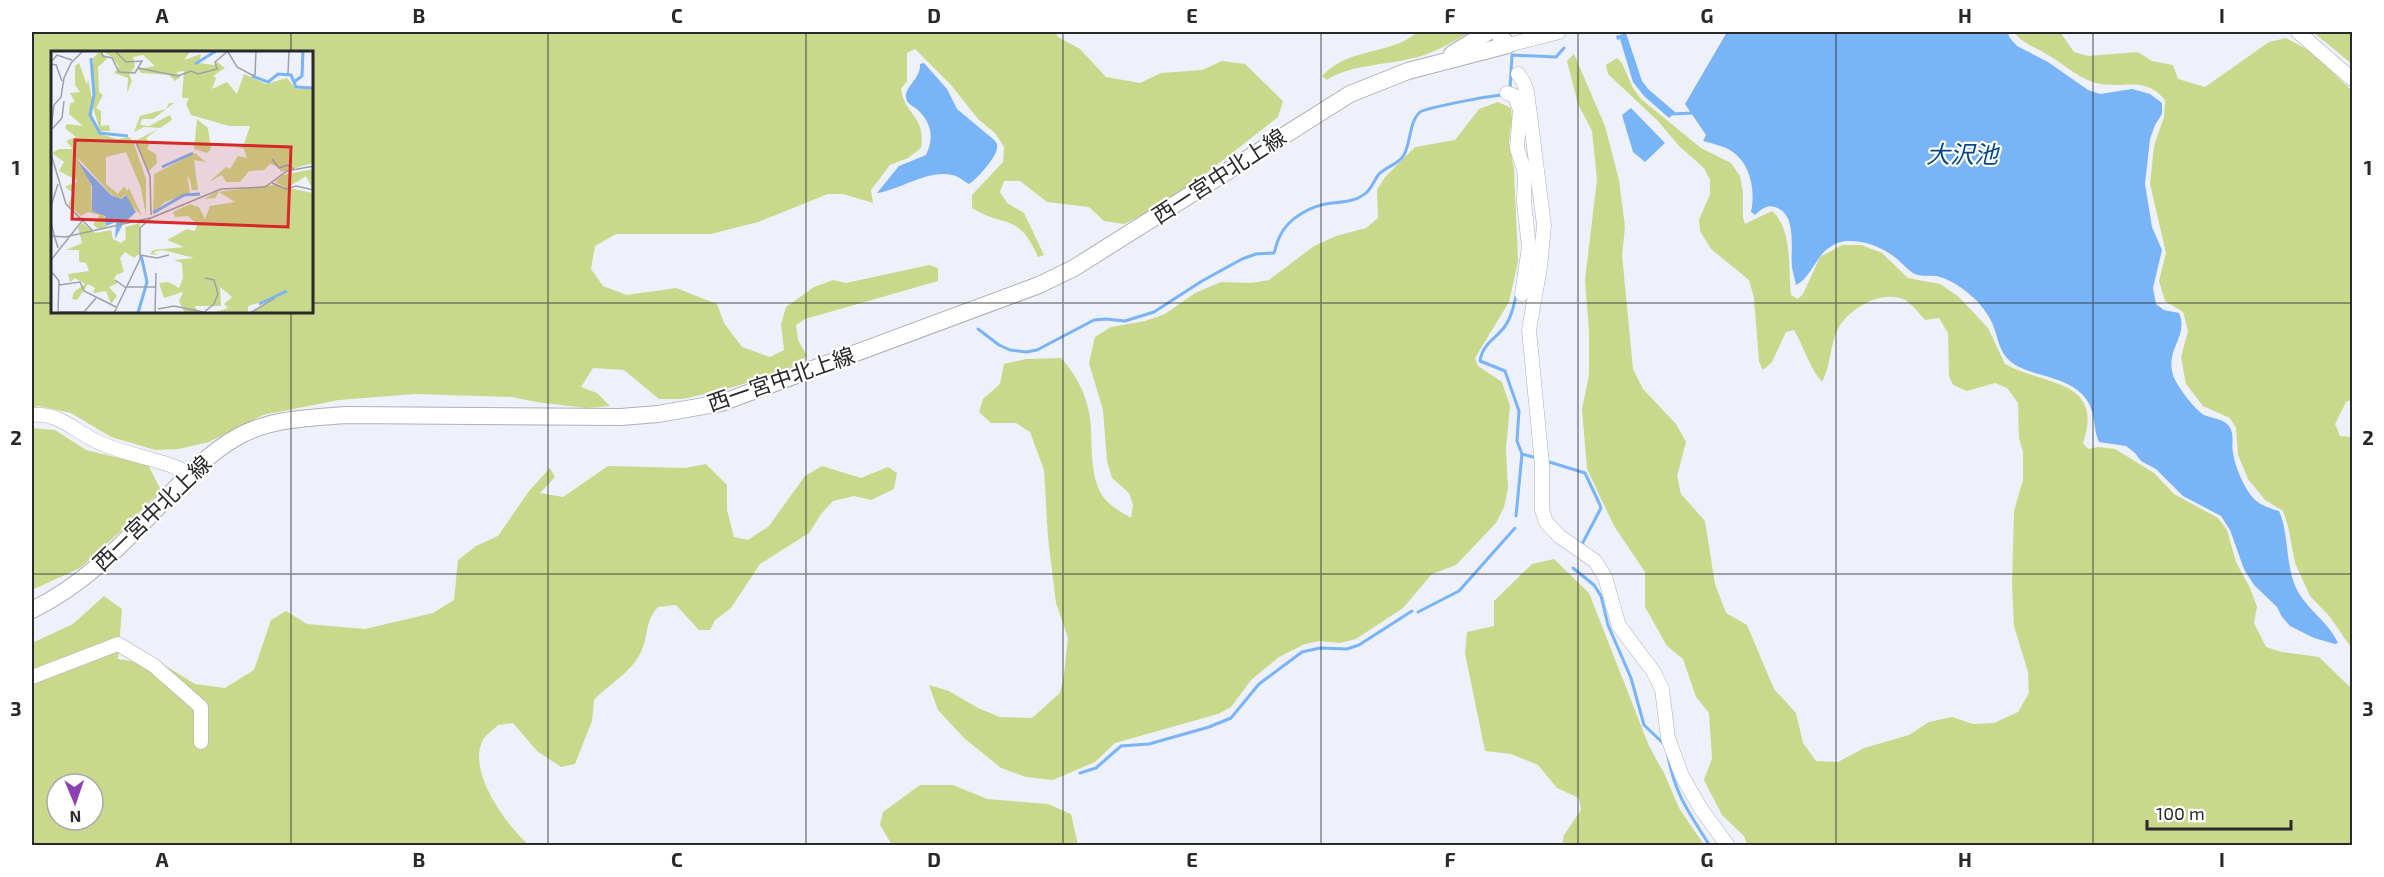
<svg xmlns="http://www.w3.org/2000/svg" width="2384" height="877" viewBox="0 0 2384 877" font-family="'Exo 2','Noto Sans JP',sans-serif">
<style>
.green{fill:#cad88b;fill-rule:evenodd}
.water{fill:#78b4f6}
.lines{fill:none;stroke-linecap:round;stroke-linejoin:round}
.stream{stroke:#78b4f6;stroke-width:3}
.minor-casing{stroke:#acafb7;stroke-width:15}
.major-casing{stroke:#acafb7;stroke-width:18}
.minor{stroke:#fff;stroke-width:14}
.major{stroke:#fff;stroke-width:16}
.grid{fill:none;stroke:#28292c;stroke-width:1.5;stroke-opacity:0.55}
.labels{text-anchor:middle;stroke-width:4.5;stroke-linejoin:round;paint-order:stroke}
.street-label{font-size:22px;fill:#28292c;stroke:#fff}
.water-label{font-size:24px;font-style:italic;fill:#014882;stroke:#fff}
.inset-river{fill:none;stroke:#78b4f6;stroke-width:3}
.inset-road{fill:none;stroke:#9fa1a8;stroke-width:1.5}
.view{fill:#d62828;fill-opacity:0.15;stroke:#d62828;stroke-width:3}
.inset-edge{fill:none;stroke:#28292c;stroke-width:3}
.neatline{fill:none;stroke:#28292c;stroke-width:2}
.grid-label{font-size:20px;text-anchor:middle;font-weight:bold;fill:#28292c}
</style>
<rect width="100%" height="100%" fill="#eef1fa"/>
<g class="green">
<path d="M32,32h1023l3,5 22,12 26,28 34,6 21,-10 41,-3 20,-9 23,3 38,37 -5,16 -74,58 -55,37 -25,12 -20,-3 -15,-14 -42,-5 -27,-21h-16l-4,11 7,11 17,10 20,42 -6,2c-20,-46 -33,-28 -66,-49v-13l31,-33 1,-15 -9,-14 -17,-14 -27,-34 -36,-36 -8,4v28l-6,8c4,27 25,26 20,59l-13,10 -18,7 -19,25 2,13 -30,-9h-15l-70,28 -47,12h-95l-21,12 -4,23 12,17 24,9 49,-7 41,16 7,19 18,24 28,10 14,-7 -3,-26 5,-17 28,-20 19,-7 13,3 83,-18 9,3v13l-133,38 -9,6 2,15 9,16 -22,15 -55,17 -47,11h-24l-35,-29 -31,-2 -12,19 16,6 13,13 -24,2 -50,-6 -24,-5 -97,-3 -76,6 -76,15 -54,27 -30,7 -24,1 -44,-13 -40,-24 -32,-7 -7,2zM52,52h260v260h-260z"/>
<path d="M1418,32h52c-19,11 -39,23 -61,27 -25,6 -60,6 -82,21l-5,-4c29,-30 67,-20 96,-44z"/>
<path d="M2014,32h46l14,20 14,4 50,-4 14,9 21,4 5,14 27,8 64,-45 17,-4 24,13 42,40v309l-6,2 -11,22 5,12 12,1v212l-22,-32 -20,-21 -15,-33 -7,-37 -5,-15 -18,-11 -17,-21 -10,-24 -2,-27 -6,-10 -27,-12 -17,-22 -5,-27 7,-26 -5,-19 -18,-11 -6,-20 7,-28 -16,-69 4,-38 10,-29 1,-17c-20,-24 -38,-12 -64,-16 -22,-4 -35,-19 -53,-29 -13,-8 -25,-11 -34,-23z"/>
<polygon points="2313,32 2352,32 2352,64"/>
<path d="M1574,54l31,72 14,54 6,47 -3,28 11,114 10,20 33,35 10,18 -9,34 4,18 24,27 10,63 11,29 21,12 27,64 22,24 7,30 13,18 22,1 26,-14 45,-13 20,-13 23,-5 21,7 21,-1 24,-11 11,-19 -1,-21 -14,-46 -2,-43 2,-72 9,-31v-28l-4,-14 -1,-35 -11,-15 -12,-5 -28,8 -14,-6 -4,-9 -1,-43 -9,-15 -14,2c-5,-6 -13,-16 -20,-20 -23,-11 -56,8 -67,29 -8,14 -6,34 -16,53 -13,-15 -18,-35 -28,-52l-8,2 -14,30 -9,8 -4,-8 -5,-64 -5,-18 -38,-31 -11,-18 -1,-11 11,-26v-14l-6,-12 -25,-22 -21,-25 -50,-47 -2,-9 11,-7 5,5 11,25 8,11 60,49 30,15 9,13 3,16v25l2,7 27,-13c21,18 16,58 19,84l7,4 5,-5 17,-37 22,-12h19l21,8 26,25 32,6 19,13 29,31 17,36c39,22 100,15 78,79l5,6 10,-2 17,2 39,24 20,21 44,24 9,12 9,32 14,26 7,19 -3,16 12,24 16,5 37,5 33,32v156h-605l-3,-9 -22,-21 -18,-35 8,-21 -3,-46 -13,-16 -13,-38 -16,-13 -22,-39v-35l-31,-46 -27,-57 -5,-60 7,-34v-43l-4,-52 12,-101 -5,-48 -14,-27 -11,-43z"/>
<path d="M1498,102l13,6 1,10 -3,24 5,27 4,93 -9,40 -34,56 3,8 24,16 8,24 -4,43 2,40 -4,18 -8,16 -40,42 -24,9 -29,34 -47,31 -16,4 -20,-2 -15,3 -26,13 -28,23 -20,27 -13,7 -103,29 -20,19 -42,18 -27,-3 -25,-9 -37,-30 -26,-28 -9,-25 20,6 29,17 22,9 32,1 28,-25 4,-18 4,-37 -12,-35 -8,-65 -4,-68 -14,-38 -14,-9h-25l-12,-11 4,-13 17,-15 4,-20 22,-5 35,-1c14,15 24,34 28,54 6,29 -4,72 22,93 6,5 14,9 20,13l2,-13 -4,-12 -17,-15 -5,-17 -4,-51 -14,-47 6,-26 16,-10 34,-6 20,-7 30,-21 26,-11 30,1 18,-3 45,-34 22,-10 30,-8 12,-10 -1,-28 8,-13 30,-30 40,-7 24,-31z"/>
<polygon points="32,428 55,430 86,450 148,465 161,490 122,530 80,568 32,590"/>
<path d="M706,464l21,21v25l7,27 14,3 21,-14 36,-50 17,-10 39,12 27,-11 9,6 -3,16 -23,11 -17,-4 -21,5 -12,13 -12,19 -49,31 -29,44 -16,12 -5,10h-11l-23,-25 -18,2c-14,15 -9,30 -18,47 -10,19 -31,30 -46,46l-2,21 -17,43 -14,3 -24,-16 -24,-28 -15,2c-5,5 -14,11 -16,17 -14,31 25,84 47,103h-497v-202l41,-19 31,-28 18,13 -4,50 48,7 29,18 30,4 29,-18 17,-50 15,-9 21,13 58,5 68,-16 21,-13 4,-40 18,-14 22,-10 31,-45 21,-23 5,9 -15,16 23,4 45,-31 77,2zM57,784h36v36h-36z"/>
<polygon points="1554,559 1589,593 1649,746 1665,775 1679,808 1704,845 1562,845 1564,835 1581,810 1579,798 1557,788 1538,765 1511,754 1485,751 1465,653 1467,632 1494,626 1494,601 1532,564"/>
<polygon points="920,785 953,785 987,799 1048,804 1071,814 1078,845 892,845 880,825 883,812"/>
</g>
<g class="water">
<path d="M1727,32h281l1,5 8,9 31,16 40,28 12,4 32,-5 18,5 12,9v11l-7,11 -5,14 -5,45 7,43 10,23 -9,38 3,16 8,6 15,3c10,24 -14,35 -6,62 3,10 22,35 31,40 7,3 20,4 25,11 6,9 2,17 4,27 2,14 11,35 21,46 6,6 17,10 25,12 10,22 6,52 17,77 10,21 32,33 42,55l-3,1 -21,-6 -24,-12 -8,-9 -5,-10 -23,-22 -10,-16 -14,-39 -9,-14 -38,-20 -27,-27 -15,-8 -6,-8 -9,-7 -27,-4c-6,-13 -3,-30 -13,-43 -18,-25 -56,-21 -76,-38 -11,-9 -12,-24 -17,-36 -3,-8 -10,-17 -15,-23 -10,-10 -24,-21 -38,-25 -8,-3 -19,1 -27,-4 -6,-4 -11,-10 -17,-15 -14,-11 -32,-18 -50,-17 -30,4 -31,35 -50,44 -1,-6 -3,-12 -4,-18 -2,-18 6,-53 -17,-60 -8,-3 -15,3 -20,8l-4,-3c5,-23 -1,-53 -25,-64 -7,-3 -15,-5 -23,-7l3,-6 -21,-31z"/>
<polygon points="1626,33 1642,81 1648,89 1675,112 1669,118 1644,96 1633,82 1620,39 1617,40 1616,36"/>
<path d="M924,63l23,26 10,20 36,30c3,3 5,5 4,9 0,9 -21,32 -28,36 -6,-3 -10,-8 -17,-9 -23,-6 -53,15 -75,18l22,-27 27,-11c8,-16 6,-31 -7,-44 -5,-5 -12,-6 -13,-13 -2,-11 15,-19 14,-34z"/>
<polygon points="1631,108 1665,143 1645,162 1633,152 1622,115"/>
</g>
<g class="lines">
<g class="stream">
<polyline points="1510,89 1512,55 1556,57 1564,48"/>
<polyline points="1670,114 1694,113"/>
<path d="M978,329l21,16 11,5 16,2 11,-2 57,-30 12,-1 19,2 29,-9 48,-31 40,-22 14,-5 18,-1c2,-5 3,-12 6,-17 8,-18 32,-31 52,-33 11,-1 25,-2 34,-10 6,-5 8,-13 13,-19 7,-7 20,-10 25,-19 7,-13 5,-33 16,-43 6,-4 76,-18 85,-17"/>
<polyline points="1522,454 1537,458"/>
<polyline points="1546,461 1585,473 1600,505 1601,508 1581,546"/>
<path d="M1516,516l6,-62 -5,-13 2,-30 -14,-40 -25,-10c3,-20 20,-24 27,-38 5,-8 7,-19 9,-27"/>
<polyline points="1573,568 1594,585 1601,596 1608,625 1631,678 1644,725 1664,744"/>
<polyline points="1418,612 1459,591 1515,528"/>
<path d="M1668,756c7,39 22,58 42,90"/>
<polyline points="1080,773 1096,768 1121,746 1149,744 1209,727 1231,718 1259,684 1302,652 1320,648 1347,649 1359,645 1412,611"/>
</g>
<g class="minor-casing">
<g id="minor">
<polyline points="2298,32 2352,79"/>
<polyline points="1508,45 1559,32"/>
<polyline points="1518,74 1523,81 1527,92 1544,225 1540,267 1529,330 1542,464 1542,510 1546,522 1559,536 1595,561 1605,577 1619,626 1653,671 1662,689 1668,738 1682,776 1701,809 1728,846"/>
<polyline points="1507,93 1515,96 1520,110 1517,148 1525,173 1524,202 1529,247 1522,294"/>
<path d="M32,415c25,-3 40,14 62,25 30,16 66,17 95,34"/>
<polyline points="32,677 118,644 153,665 201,707 201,742"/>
</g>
</g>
<g class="major-casing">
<g id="major">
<polyline points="1452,54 1488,32"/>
<path d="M32,610c50,-24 89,-64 127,-104 24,-26 49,-53 80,-70 33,-18 71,-18 107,-21l275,2 37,-3 63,-11 318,-118 35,-17 276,-174 58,-23 100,-26 -8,-9 1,-4"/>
</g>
</g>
<use href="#minor" class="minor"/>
<use href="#major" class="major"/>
</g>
<path class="grid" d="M291,32v20M548,32v814M806,32v814M1063,32v814M1321,32v814M1578,32v814M1836,32v814M2093,32v814M32,303h20M312,303h2040M291,312v534M32,574h2320"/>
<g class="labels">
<g class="street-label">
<text transform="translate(1219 176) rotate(-33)" y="8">西一宮中北上線</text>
<text transform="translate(781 379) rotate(-19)" y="8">西一宮中北上線</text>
<text transform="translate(152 513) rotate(-44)" y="8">西一宮中北上線</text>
</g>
<g class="water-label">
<text x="1962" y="163">大沢池</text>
</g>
</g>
<g transform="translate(51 51)">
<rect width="262" height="262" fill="#eef1fa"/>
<path d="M49,0l7,8 -9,8 1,25 4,3 -7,13 5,3v15l8,-1 1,6h-10l-7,-24 -1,8 8,19 17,5 12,-2 4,4 13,38v37l-5,-28 -15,-36 -20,5v27l12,10 6,-8 3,5 2,-3 13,28 -15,-15 -1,-7 -6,5 -9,-5 -34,-37 14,28 1,26 8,2 6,6v8l-8,2 -5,-5 7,-9 -12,-3 -7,4 -13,-11 5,-12 -8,-6 13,-6 -19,-10 5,-9 -12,-9 7,-4h14l-7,-8 10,-4 -11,-9 2,-4 16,2 -14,-12 1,-11 5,-1 -5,-9 10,-1 -5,-7v-19l4,-3 8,22 1,-6 5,24v-45zM51,0h89l-7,9 17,-6 -2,9 15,2 3,-3 8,6 -12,8 3,2 -4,11 15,-7 10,12 7,-20 22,10 21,-6 9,11h17v74l-32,9 -2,-5 -9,-3 -6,6 -15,1 -9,11h-14l-4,-7 -13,7 17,-15 4,2 8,-13 9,2 -3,-9 -9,-3 9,-2 6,-18h-21l-38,-11 -5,-11 3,-6h-7l2,-27 -8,1 5,4 -6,5 -6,-6 -28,-2 -3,-4 17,-3 -12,-11 -10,2 2,10 -5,4 6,-2 -7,5 3,7 -5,12 1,-15 -14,-5 5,-6 -7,-10zM118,52h5l-21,16h-11l-2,6 9,1 21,-11 2,5 -12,8 -16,-1 -10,5 6,-16 26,-7zM146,68l11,9 3,21 -4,4 -13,-4zM107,78l-12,9 4,5 -3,6 9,5 1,9 -8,8 -14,-30zM144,102l11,9 -12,-2 4,30h-6l-2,-10 -3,-4 3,17 -25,9 -12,11 1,-39zM262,118v21l-7,-14 -19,12 -12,-6 8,-7zM224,134l38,8v120h-62l26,-16 -29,9v7h-35l15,-5 -4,-4 8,-7 -12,-10 1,19h-26l3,7h-13l-6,-12 4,-9 -19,6 -5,-15 9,-1 11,6 4,-10 -1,-15 -8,-3 20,-2 -31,-8 -10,2 5,3 -8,-1 3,-4 31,-3 -17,-7 20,-11 8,2 2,-7 -9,-8 -13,1 -2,-5 17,-8 8,3 -3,-7 10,19 5,-13 25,-4 -16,-10 -4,6 -11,1 12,-7zM31,172l13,10 16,-3 2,9 8,4 5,-4 -1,-12 15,-4 -1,31 -5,4 -9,-6 -5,6 4,14 -8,3 -2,5 4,3 -9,4 8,9 -6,8 -5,-13 -13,2 2,-5 -7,-4 -11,16 -5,-1 2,-7 11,-8 -10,-6 -5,4 -2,-8 21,-3 -3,-8 -7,-1v-12h-13l16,-7 -4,-15z" fill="#cad88b"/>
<path d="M27,110l33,34 10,4 5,-4 8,14 2,3 -13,12 -8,15 1,-17 -10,4 -1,-10 -13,-5v-25z" fill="#78b4f6"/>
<path class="inset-river" d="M40,7l3,37 -4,20 10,18 28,3M144,13l21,-13M201,25l16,6 10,-8 13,1 5,12 18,1M243,31l8,-6 1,-25M111,116l31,-14M102,162l31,-18 16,-1M208,253l28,-13M87,262l9,-31 -6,-27"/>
<path class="inset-road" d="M50,0l2,5 9,2 7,14 16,1 7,-12 -16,1 -11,-11M177,1l9,15 15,8h3l1,-24M0,11l6,-7 15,5M0,13l5,1 6,16M87,17l40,8 13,-5 7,3 19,-5 -2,-7 13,-11M237,23l1,-23M0,78l3,-24 7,-8 3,-19 7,-15 12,-12M1,78l10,-11 2,-17M84,89l15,36 1,39M0,103l15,50 27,27M221,108l7,9 8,-3 7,4M221,132l14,6 10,-3 18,4M0,155l7,-22M0,173l7,24M0,185l14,1 85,-19M89,204l17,3 12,-3M0,209l31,-39M0,220l8,10 -1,32M64,229l10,7h30M8,234l21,-3 4,9 32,16M107,258l16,-3 29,6M8,261h25l12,-14M63,262l26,-54v-31l11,-10 70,-29 44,-2 22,-16 27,-5M104,262l1,-40M152,262l11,-9 4,-10 -4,-14 -9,-2M199,262l25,-15"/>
<path class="view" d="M24,89l216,7 -3,80 -216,-8z"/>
<rect width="262" height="262" class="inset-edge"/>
</g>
<rect width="2384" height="877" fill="none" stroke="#ffffff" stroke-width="66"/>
<g transform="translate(75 802) rotate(178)"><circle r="28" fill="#ffffff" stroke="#a9a9ab" stroke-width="1.5"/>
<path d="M0-4.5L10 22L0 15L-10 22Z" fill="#8c41b2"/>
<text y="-9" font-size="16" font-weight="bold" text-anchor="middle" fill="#28292c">N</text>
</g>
<path d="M2147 820v9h144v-9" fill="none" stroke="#28292c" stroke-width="3"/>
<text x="2156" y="820" font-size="18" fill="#28292c" stroke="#ffffff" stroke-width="4.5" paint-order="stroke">100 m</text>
<rect x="33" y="33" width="2318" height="811" class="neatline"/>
<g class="grid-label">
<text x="162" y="23">A</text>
<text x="419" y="23">B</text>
<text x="677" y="23">C</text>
<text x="934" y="23">D</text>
<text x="1192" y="23">E</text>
<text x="1450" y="23">F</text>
<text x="1707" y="23">G</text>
<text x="1965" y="23">H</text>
<text x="2222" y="23">I</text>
<text x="16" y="175">1</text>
<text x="2368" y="175">1</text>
<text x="16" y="445">2</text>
<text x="2368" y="445">2</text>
<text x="16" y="716">3</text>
<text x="2368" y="716">3</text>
<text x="162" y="867">A</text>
<text x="419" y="867">B</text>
<text x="677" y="867">C</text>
<text x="934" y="867">D</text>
<text x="1192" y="867">E</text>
<text x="1450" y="867">F</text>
<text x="1707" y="867">G</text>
<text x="1965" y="867">H</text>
<text x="2222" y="867">I</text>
</g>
</svg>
